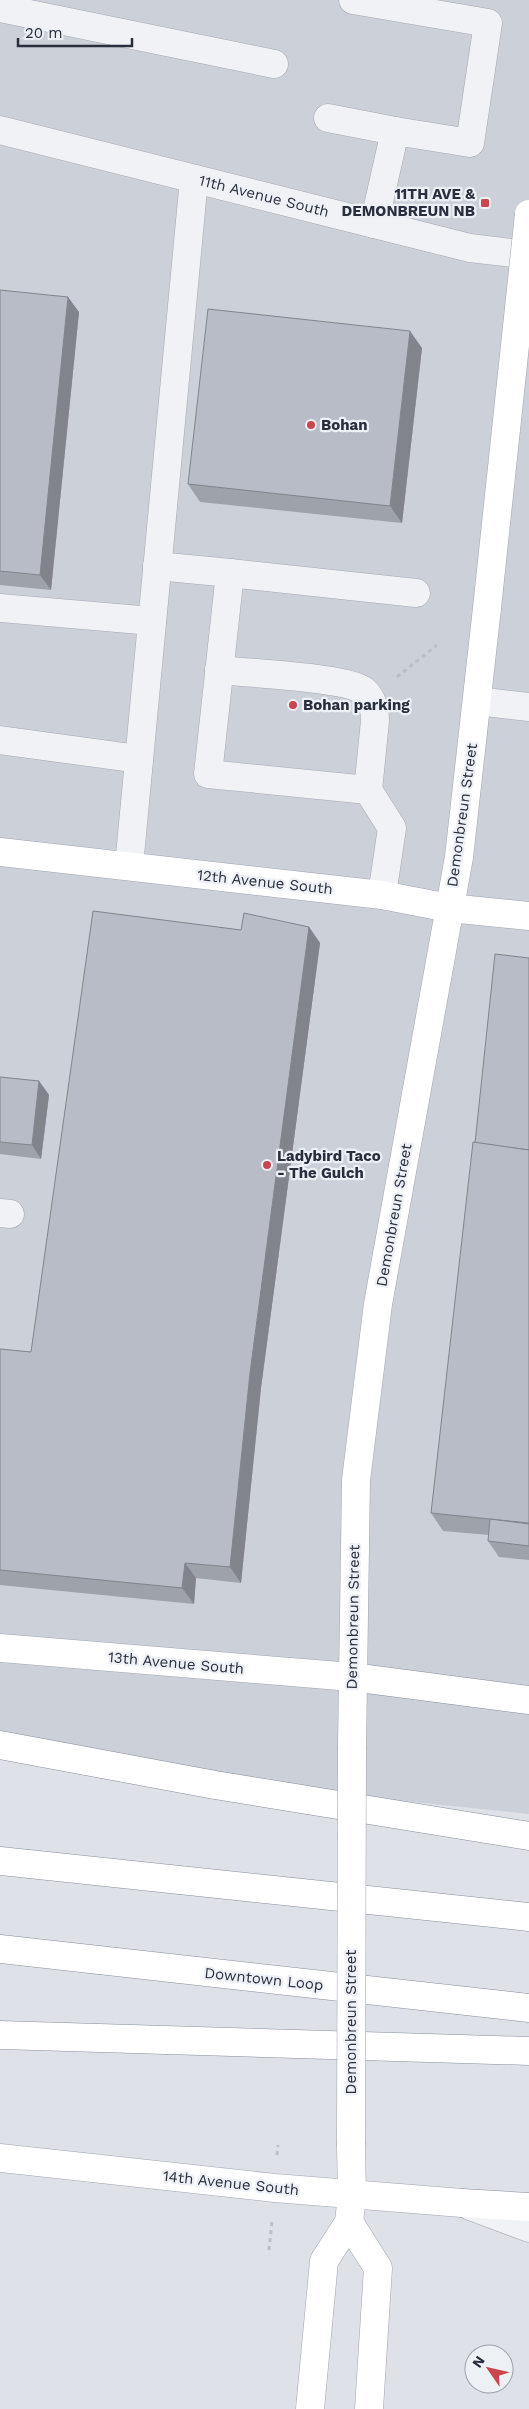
<svg xmlns="http://www.w3.org/2000/svg" width="529" height="2409" viewBox="0 0 529 2409" font-family="'Work Sans',sans-serif">
<style>
.built{fill:#ccd0d9}
.lines{fill:none;stroke-linecap:round;stroke-linejoin:round}
.minor-casing{stroke:#a4a8b1;stroke-width:29}
.major-casing{stroke:#9ea4b2;stroke-width:29}
.highway-casing{stroke:#868d9d;stroke-width:29}
.path{stroke:#bdbfc6;stroke-width:3;stroke-dasharray:4 4;stroke-linecap:butt}
.minor{stroke:#f1f2f6;stroke-width:28}
.major{stroke:#fff;stroke-width:28}
.highway{stroke:#fff;stroke-width:28}
.major-bridge-casing{stroke:#9ea4b2;stroke-width:29;stroke-linecap:butt}
.major-bridge{stroke:#fff;stroke-width:28}
.wall{fill:#9ea2ab}
.shaded-wall{fill:#81848b}
.building{fill:#b8bcc7;stroke:#81848b}
.poi-dot{fill:#c9464e;stroke:#edf0f5;stroke-width:2}
.labels{text-anchor:middle;stroke-width:4.5;stroke-linejoin:round;paint-order:stroke}
.poi-label{font-size:15px;font-weight:bold;fill:#282e3d;stroke:#edf0f5;text-anchor:start}
.street-label{font-size:15px;fill:#282e3d;stroke:#edf0f5}
</style>
<rect width="100%" height="100%" fill="#dee1e7"/>
<polygon class="built" points="0,0 529,0 529,1814 0,1759"/>
<g class="lines">
<g class="minor-casing">
<g id="minor">
<polyline points="353,0 488,23 470,143 395,131 374,224"/>
<polyline points="0,8 274,64"/>
<polyline points="328,118 395,131"/>
<polyline points="0,130 470,248 529,255"/>
<polyline points="157,566 230,573 208,774 368,790"/>
<polyline points="230,573 416,593"/>
<polyline points="0,608 152,621"/>
<path d="M219,670c28,3 124,7 144,20 10,8 12,19 12,31l-7,69 24,38 -10,67"/>
<polyline points="477,701 529,707"/>
<polyline points="0,740 139,759"/>
<polyline points="129,866 194,179"/>
<polyline points="0,1213 10,1214"/>
<polyline points="470,2206 529,2228"/>
</g>
</g>
<g class="major-casing">
<g id="major">
<polyline points="0,852 382,895 449,908 529,916"/>
<polyline points="0,1648 352,1677"/>
<polyline points="352,1747 356,1480 378,1304 459,857 487,608"/>
<polyline points="0,2158 275,2188 462,2203"/>
<polyline points="349,2222 378,2268 369,2409"/>
<polyline points="310,2409 324,2261 349,2222 352,2195 351,2145"/>
</g>
</g>
<g class="highway-casing">
<g id="highway">
<polyline points="352,1677 529,1700"/>
<polyline points="0,1745 215,1785 529,1836"/>
<polyline points="0,1861 529,1917"/>
<polyline points="0,1949 529,2008"/>
<polyline points="0,2035 529,2051"/>
<polyline points="462,2203 529,2207"/>
</g>
</g>
<g class="path">
<polyline points="397,677 437,645"/>
<polyline points="277,2155 278,2145"/>
<polyline points="269,2250 272,2221"/>
</g>
<use href="#minor" class="minor"/>
<use href="#major" class="major"/>
<use href="#highway" class="highway"/>
<g class="major-bridge-casing">
<g id="major-bridge">
<polyline points="487,608 529,214"/>
<polyline points="351,2145 352,1747"/>
</g>
</g>
<use href="#major-bridge" class="major-bridge"/>
</g>
<g class="wall">
<polygon points="0,290 79,312 51,590 0,585"/>
<polygon points="422,348 402,523 200,502 188,484"/>
<polygon points="309,927 320,943 261,1388 241,1583 196,1578 194,1604 0,1585 0,1349 31,1352 241,930"/>
<polygon points="529,958 529,1560 499,1557 488,1541 489,1535 443,1531 431,1513 475,1143"/>
<polygon points="0,1077 39,1081 49,1095 41,1159 0,1154"/>
</g>
<g class="shaded-wall">
<polygon points="68,297 79,312 51,590 40,575"/>
<polygon points="410,331 422,348 402,523 390,506"/>
<polygon points="309,927 320,943 261,1388 241,1583 230,1567 250,1373"/>
<polygon points="39,1081 49,1095 41,1159 32,1145"/>
<polygon points="185,1563 196,1578 194,1604 182,1588"/>
</g>
<g class="building">
<polygon points="0,290 68,297 40,575 0,571"/>
<polygon points="208,309 410,331 390,506 188,484"/>
<polygon points="93,911 241,930 244,913 309,927 250,1373 230,1567 185,1563 182,1588 0,1570 0,1349 31,1352"/>
<polygon points="495,954 529,958 529,1150 475,1143"/>
<polygon points="0,1077 39,1081 32,1145 0,1142"/>
<polygon points="473,1142 529,1150 529,1523 431,1513"/>
<polygon points="490,1519 529,1524 529,1546 488,1541"/>
</g>
<g class="poi-dot">
<rect x="480" y="198" width="10" height="10" rx="2.5"/>
<circle cx="311" cy="425" r="5"/>
<circle cx="293" cy="705" r="5"/>
<circle cx="267" cy="1165" r="5"/>
</g>
<g class="labels">
<g class="poi-label">
<text x="475" y="199" text-anchor="end">11TH AVE &amp;<tspan x="475" dy="17">DEMONBREUN NB</tspan></text>
<text x="321" y="430">Bohan</text>
<text x="303" y="710">Bohan parking</text>
<text x="277" y="1161">Ladybird Taco<tspan x="277" dy="17">- The Gulch</tspan></text>
</g>
<g class="street-label">
<text transform="translate(264 196) rotate(14)" y="5">11th Avenue South</text>
<text transform="translate(462 815) rotate(-82)" y="5">Demonbreun Street</text>
<text transform="translate(265 882) rotate(6)" y="5">12th Avenue South</text>
<text transform="translate(394 1215) rotate(-80)" y="5">Demonbreun Street</text>
<text transform="translate(353 1617) rotate(-89)" y="5">Demonbreun Street</text>
<text transform="translate(176 1663) rotate(5)" y="5">13th Avenue South</text>
<text transform="translate(264 1979) rotate(6)" y="5">Downtown Loop</text>
<text transform="translate(351 2022) rotate(-90)" y="5">Demonbreun Street</text>
<text transform="translate(231 2183) rotate(6)" y="5">14th Avenue South</text>
</g>
</g>
<g transform="translate(489 2369) rotate(304)"><circle r="24" fill="#edf0f5" stroke="#9ea2ab"/>
<path d="M0-4L9 19L0 12L-9 19Z" fill="#c9464e"/>
<text y="-8" font-size="14" font-weight="bold" text-anchor="middle" fill="#282e3d">N</text>
</g>
<path d="M18 38v8h114v-8" fill="none" stroke="#282e3d" stroke-width="2.5"/>
<text x="25" y="38" font-size="15" fill="#282e3d" stroke="#edf0f5" stroke-width="4" paint-order="stroke">20 m</text>
</svg>
